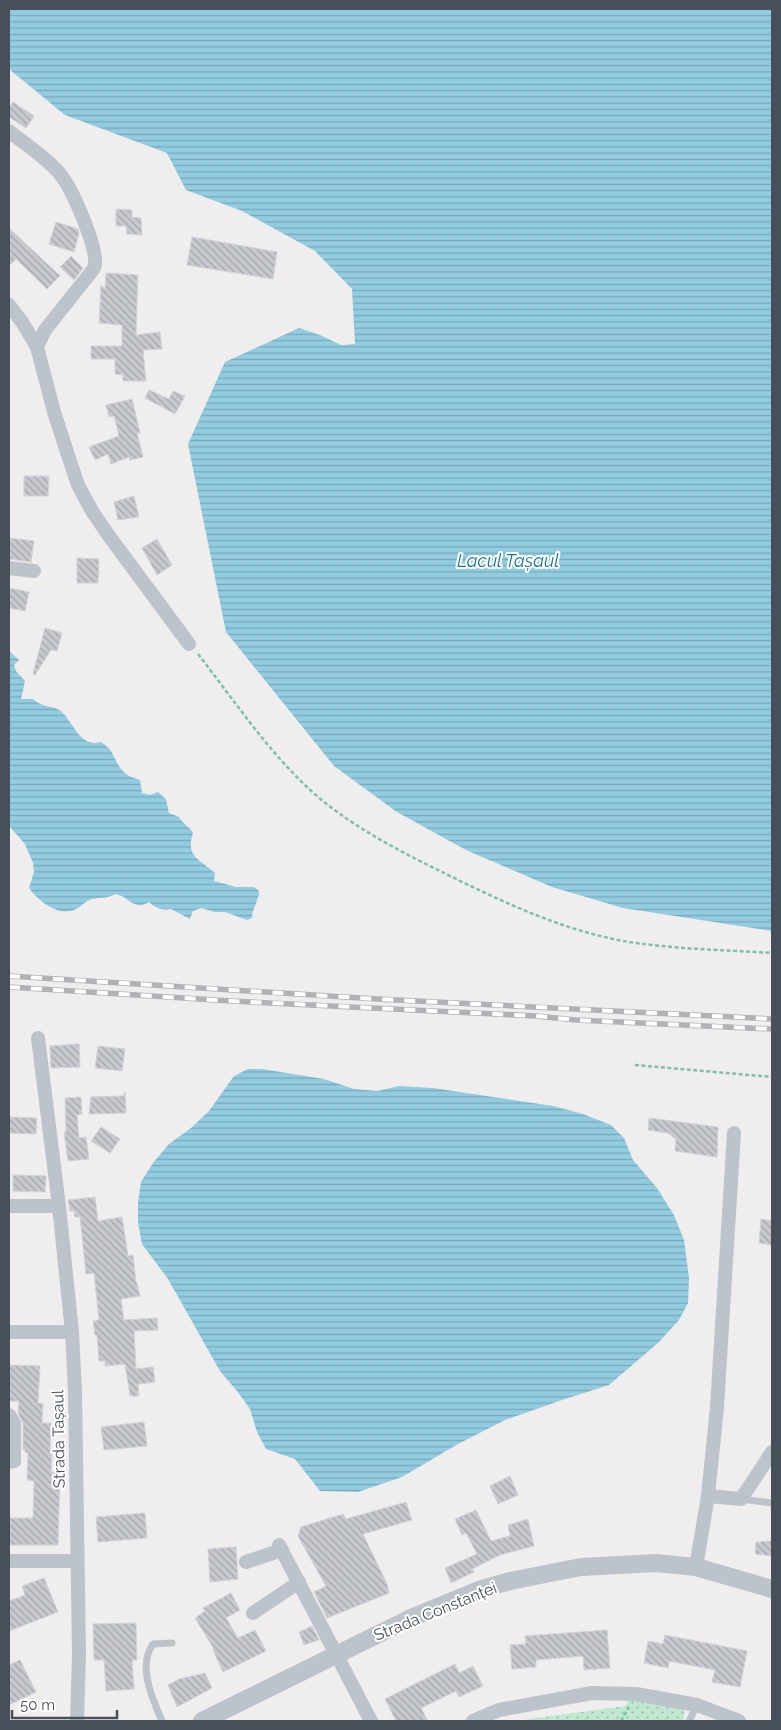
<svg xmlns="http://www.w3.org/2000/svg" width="781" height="1730" viewBox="0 0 781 1730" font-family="Raleway,sans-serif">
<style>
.park{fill:url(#park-dots)}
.water{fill:url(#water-rules)}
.building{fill:url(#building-back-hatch);stroke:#d1d3d8}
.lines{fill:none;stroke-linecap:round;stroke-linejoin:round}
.path{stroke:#7cc2a3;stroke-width:2.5;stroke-dasharray:4 2.5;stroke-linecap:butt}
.service{stroke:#bdc3ca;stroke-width:7}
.minor{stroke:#bdc3ca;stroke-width:14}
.tertiary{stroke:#bdc3ca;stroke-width:18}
.rail-casing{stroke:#b0b2b6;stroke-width:5.5}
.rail{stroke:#fff;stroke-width:4;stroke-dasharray:11;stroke-linecap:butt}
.labels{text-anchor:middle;stroke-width:4;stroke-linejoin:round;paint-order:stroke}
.street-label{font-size:16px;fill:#474f58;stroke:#fff}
.water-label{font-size:18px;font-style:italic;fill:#1d7595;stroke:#fff}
</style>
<defs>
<pattern id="park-dots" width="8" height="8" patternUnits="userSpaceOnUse" patternTransform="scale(1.25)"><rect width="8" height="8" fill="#c0e8d1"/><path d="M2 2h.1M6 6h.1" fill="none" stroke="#9ebeac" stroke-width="1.8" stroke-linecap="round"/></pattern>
<pattern id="water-rules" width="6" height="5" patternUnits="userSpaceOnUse" patternTransform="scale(1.25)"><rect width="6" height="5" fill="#92cce0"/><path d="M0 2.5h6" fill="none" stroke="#79a8b8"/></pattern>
<pattern id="building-back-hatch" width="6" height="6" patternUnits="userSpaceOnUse" patternTransform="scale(1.25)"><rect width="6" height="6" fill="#c7c9cf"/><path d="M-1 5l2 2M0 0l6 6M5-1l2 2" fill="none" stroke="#a3a6ab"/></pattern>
</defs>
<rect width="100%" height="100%" fill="#efeded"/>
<polygon class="park" points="630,1698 683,1708 685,1712 683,1721 522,1721 529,1719 625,1706"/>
<g class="water">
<polygon points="9,9 772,9 772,931 623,908 552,887 466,850 397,812 334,766 226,632 188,444 225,362 299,328 320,335 341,345 355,344 352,289 315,251 242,211 186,190 167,153 65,115 9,69"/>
<path d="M9,651l10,9 -5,5 2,6 9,10 -4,18h12c11,10 20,6 28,12 13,12 19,37 40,31 14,8 12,19 22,29 4,5 11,7 17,9l2,13 8,2 8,-3 8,7 3,14 10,4c4,7 10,9 14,16 -8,24 7,26 22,40l-1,8 22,6h18l5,4c0,10 -7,17 -7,27l-5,2 -22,-8h-10l-14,-4 -8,3 -3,8 -19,-10c-8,2 -16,-1 -22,-7 -16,10 -21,-7 -34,-8 -7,5 -15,3 -23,5 -7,2 -10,7 -16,10 -16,9 -38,-8 -47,-21l5,-16 -1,-9 -8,-19 -15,-17 -1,-4z"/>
<polygon points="248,1069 262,1069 324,1079 354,1089 378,1091 399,1086 433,1088 553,1106 583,1114 611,1125 624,1138 633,1160 657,1188 674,1215 684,1240 689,1278 688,1303 679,1320 659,1342 609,1385 562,1400 505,1420 458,1444 402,1477 358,1492 320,1491 295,1459 266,1449 257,1432 250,1409 237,1391 220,1371 168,1279 142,1244 138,1222 138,1202 141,1182 153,1163 169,1144 191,1128 209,1111 234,1076"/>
</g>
<g class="building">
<polygon points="13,102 34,116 26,128 9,117 9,108"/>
<polygon points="116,209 132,210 132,217 141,218 142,235 127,234 126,226 116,226"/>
<polygon points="56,222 78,229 79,233 74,252 49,244"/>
<polygon points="9,228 60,276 47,289 16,259 9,266"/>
<polygon points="192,237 277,252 273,279 187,265"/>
<polygon points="71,256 83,268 74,280 60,267"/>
<polygon points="106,273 138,275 136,335 160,332 162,349 143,350 146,381 123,381 123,375 115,374 115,359 91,359 91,346 122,346 122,325 99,323 101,285 105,289"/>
<polygon points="149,390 169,399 173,391 185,396 175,414 145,398"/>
<polygon points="132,399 140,433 137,433 143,457 130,460 129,457 111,464 108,454 95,460 89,447 119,436 114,416 109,417 106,405"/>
<polygon points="24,476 49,476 48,496 24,496"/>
<polygon points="134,496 139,517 118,520 114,502"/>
<polygon points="9,538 34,541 31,562 9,559"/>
<polygon points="157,539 172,565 157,575 142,548"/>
<polygon points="77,558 99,559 98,583 77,583"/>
<polygon points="9,588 29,592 25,611 9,608"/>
<polygon points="45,628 62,633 57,651 51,650 35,675 33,674"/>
<polygon points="79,1044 80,1067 51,1068 50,1046"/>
<polygon points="98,1046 125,1049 122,1071 95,1068"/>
<polygon points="125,1092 126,1113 89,1114 91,1097 123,1096"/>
<polygon points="81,1097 82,1114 77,1115 79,1138 86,1137 89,1159 68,1161 64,1132 66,1132 65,1098"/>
<polygon points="9,1117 37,1118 36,1134 9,1133"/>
<polygon points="649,1118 718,1127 717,1157 675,1151 676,1139 668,1133 648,1130"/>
<polygon points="101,1127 120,1139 110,1153 91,1141"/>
<polygon points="13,1175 46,1176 45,1192 13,1191"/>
<polygon points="95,1197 98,1221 122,1217 128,1256 133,1255 136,1283 137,1283 140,1296 121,1299 124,1320 157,1318 158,1330 134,1331 136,1369 153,1367 155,1382 138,1384 139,1396 130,1396 125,1364 105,1366 105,1361 99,1361 97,1335 95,1335 93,1321 99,1320 94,1273 86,1274 80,1217 75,1217 74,1211 70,1211 68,1200"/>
<polygon points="761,1219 772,1221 772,1245 759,1243"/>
<polygon points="9,1365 40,1366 38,1403 43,1404 42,1423 51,1423 50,1454 52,1454 51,1472 60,1472 58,1545 10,1545 10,1518 33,1518 34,1481 27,1480 28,1453 25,1452 25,1449 23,1449 23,1423 18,1413 19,1401 9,1401"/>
<polygon points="144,1422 147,1446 104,1450 101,1427"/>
<polygon points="510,1476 518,1495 498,1504 490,1486"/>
<polygon points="406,1502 412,1520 363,1534 387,1584 389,1593 327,1618 314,1592 326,1586 298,1536 301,1527 343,1514 346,1519"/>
<polygon points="476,1510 491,1541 510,1536 508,1525 528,1519 534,1546 500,1555 472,1569 474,1572 451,1583 445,1568 477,1554 466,1533 462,1535 455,1519"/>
<polygon points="145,1513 147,1538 98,1542 96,1517"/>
<polygon points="772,1541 772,1556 755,1554 756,1542"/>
<polygon points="236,1547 238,1579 210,1582 208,1549"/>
<polygon points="44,1578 58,1612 9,1631 9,1601 25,1595 22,1586"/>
<polygon points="231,1593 240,1610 226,1618 238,1638 255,1630 266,1651 223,1672 213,1650 214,1649 195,1618 205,1611 203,1608"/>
<polygon points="136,1623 137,1660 132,1660 134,1689 106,1691 104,1660 94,1660 93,1624"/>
<polygon points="312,1626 319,1640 304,1645 299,1632"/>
<polygon points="607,1630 610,1668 584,1670 583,1656 536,1660 536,1667 512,1669 510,1645 526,1644 525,1636"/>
<polygon points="665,1635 747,1651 740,1687 712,1682 715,1670 669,1661 668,1668 644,1663 648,1641 663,1644"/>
<polygon points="20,1660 36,1692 9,1705 9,1665"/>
<polygon points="455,1664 459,1673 473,1666 483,1686 459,1697 456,1691 421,1708 428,1721 396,1721 385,1699"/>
<polygon points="205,1673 212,1688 177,1707 168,1685 179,1679"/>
</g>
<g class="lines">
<g class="path">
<path d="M198,654c35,45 67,93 108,132 37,36 93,65 140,88 59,29 118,57 183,68 47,7 96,8 143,11"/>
<polyline points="635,1065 772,1077"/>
<polyline points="621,1721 629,1707"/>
</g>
<g class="service">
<polyline points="741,1499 772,1503"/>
<path d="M162,1721c-9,-21 -25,-55 -9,-77l19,-1"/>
<polyline points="689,1721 697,1705"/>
</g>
<g class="minor">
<path d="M9,131c17,14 37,26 51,43 12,14 37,72 35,90 0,2 -2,6 -3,7l-47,59 -8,17"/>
<polyline points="9,305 22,322 37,347 54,412 68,455 78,485 92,511 109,536 189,644"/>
<polyline points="9,568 34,571"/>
<polyline points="38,1038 59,1206"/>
<polyline points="9,1206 59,1206 72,1332 75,1391 79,1654 77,1721"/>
<polyline points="9,1332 72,1332"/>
<polyline points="9,1415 14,1423 14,1461 9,1462"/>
<polyline points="708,1496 741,1499 772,1452"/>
<polyline points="279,1545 371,1721"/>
<polyline points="9,1561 77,1561"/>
<polyline points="246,1562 282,1550"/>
<polyline points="696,1567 708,1496 717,1407 734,1133"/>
<polyline points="253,1613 299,1582"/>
<polyline points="473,1721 499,1710 592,1693 636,1694 697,1705 739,1721"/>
</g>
<polyline class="tertiary" points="202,1721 413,1617 479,1590 510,1581 581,1567 656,1563 696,1567 772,1589"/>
<g class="rail-casing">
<g id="rail">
<polyline points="9,976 377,999 772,1019"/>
<polyline points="9,987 231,1001 536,1016 576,1020 772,1029"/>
</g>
</g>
<use href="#rail" class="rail"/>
</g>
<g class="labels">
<g class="street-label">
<text transform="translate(58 1439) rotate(-91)" y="6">Strada Tașaul</text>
<text transform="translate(435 1611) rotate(-22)" y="6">Strada Constanței</text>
</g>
<g class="water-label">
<text x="508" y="567">Lacul Tașaul</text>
</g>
</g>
<rect width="781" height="1730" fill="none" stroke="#474f58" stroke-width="20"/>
<path d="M12 1710v8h105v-8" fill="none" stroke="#474f58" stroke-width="2.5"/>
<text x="20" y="1710" font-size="15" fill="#474f58" stroke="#ffffff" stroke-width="4" paint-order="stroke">50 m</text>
</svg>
